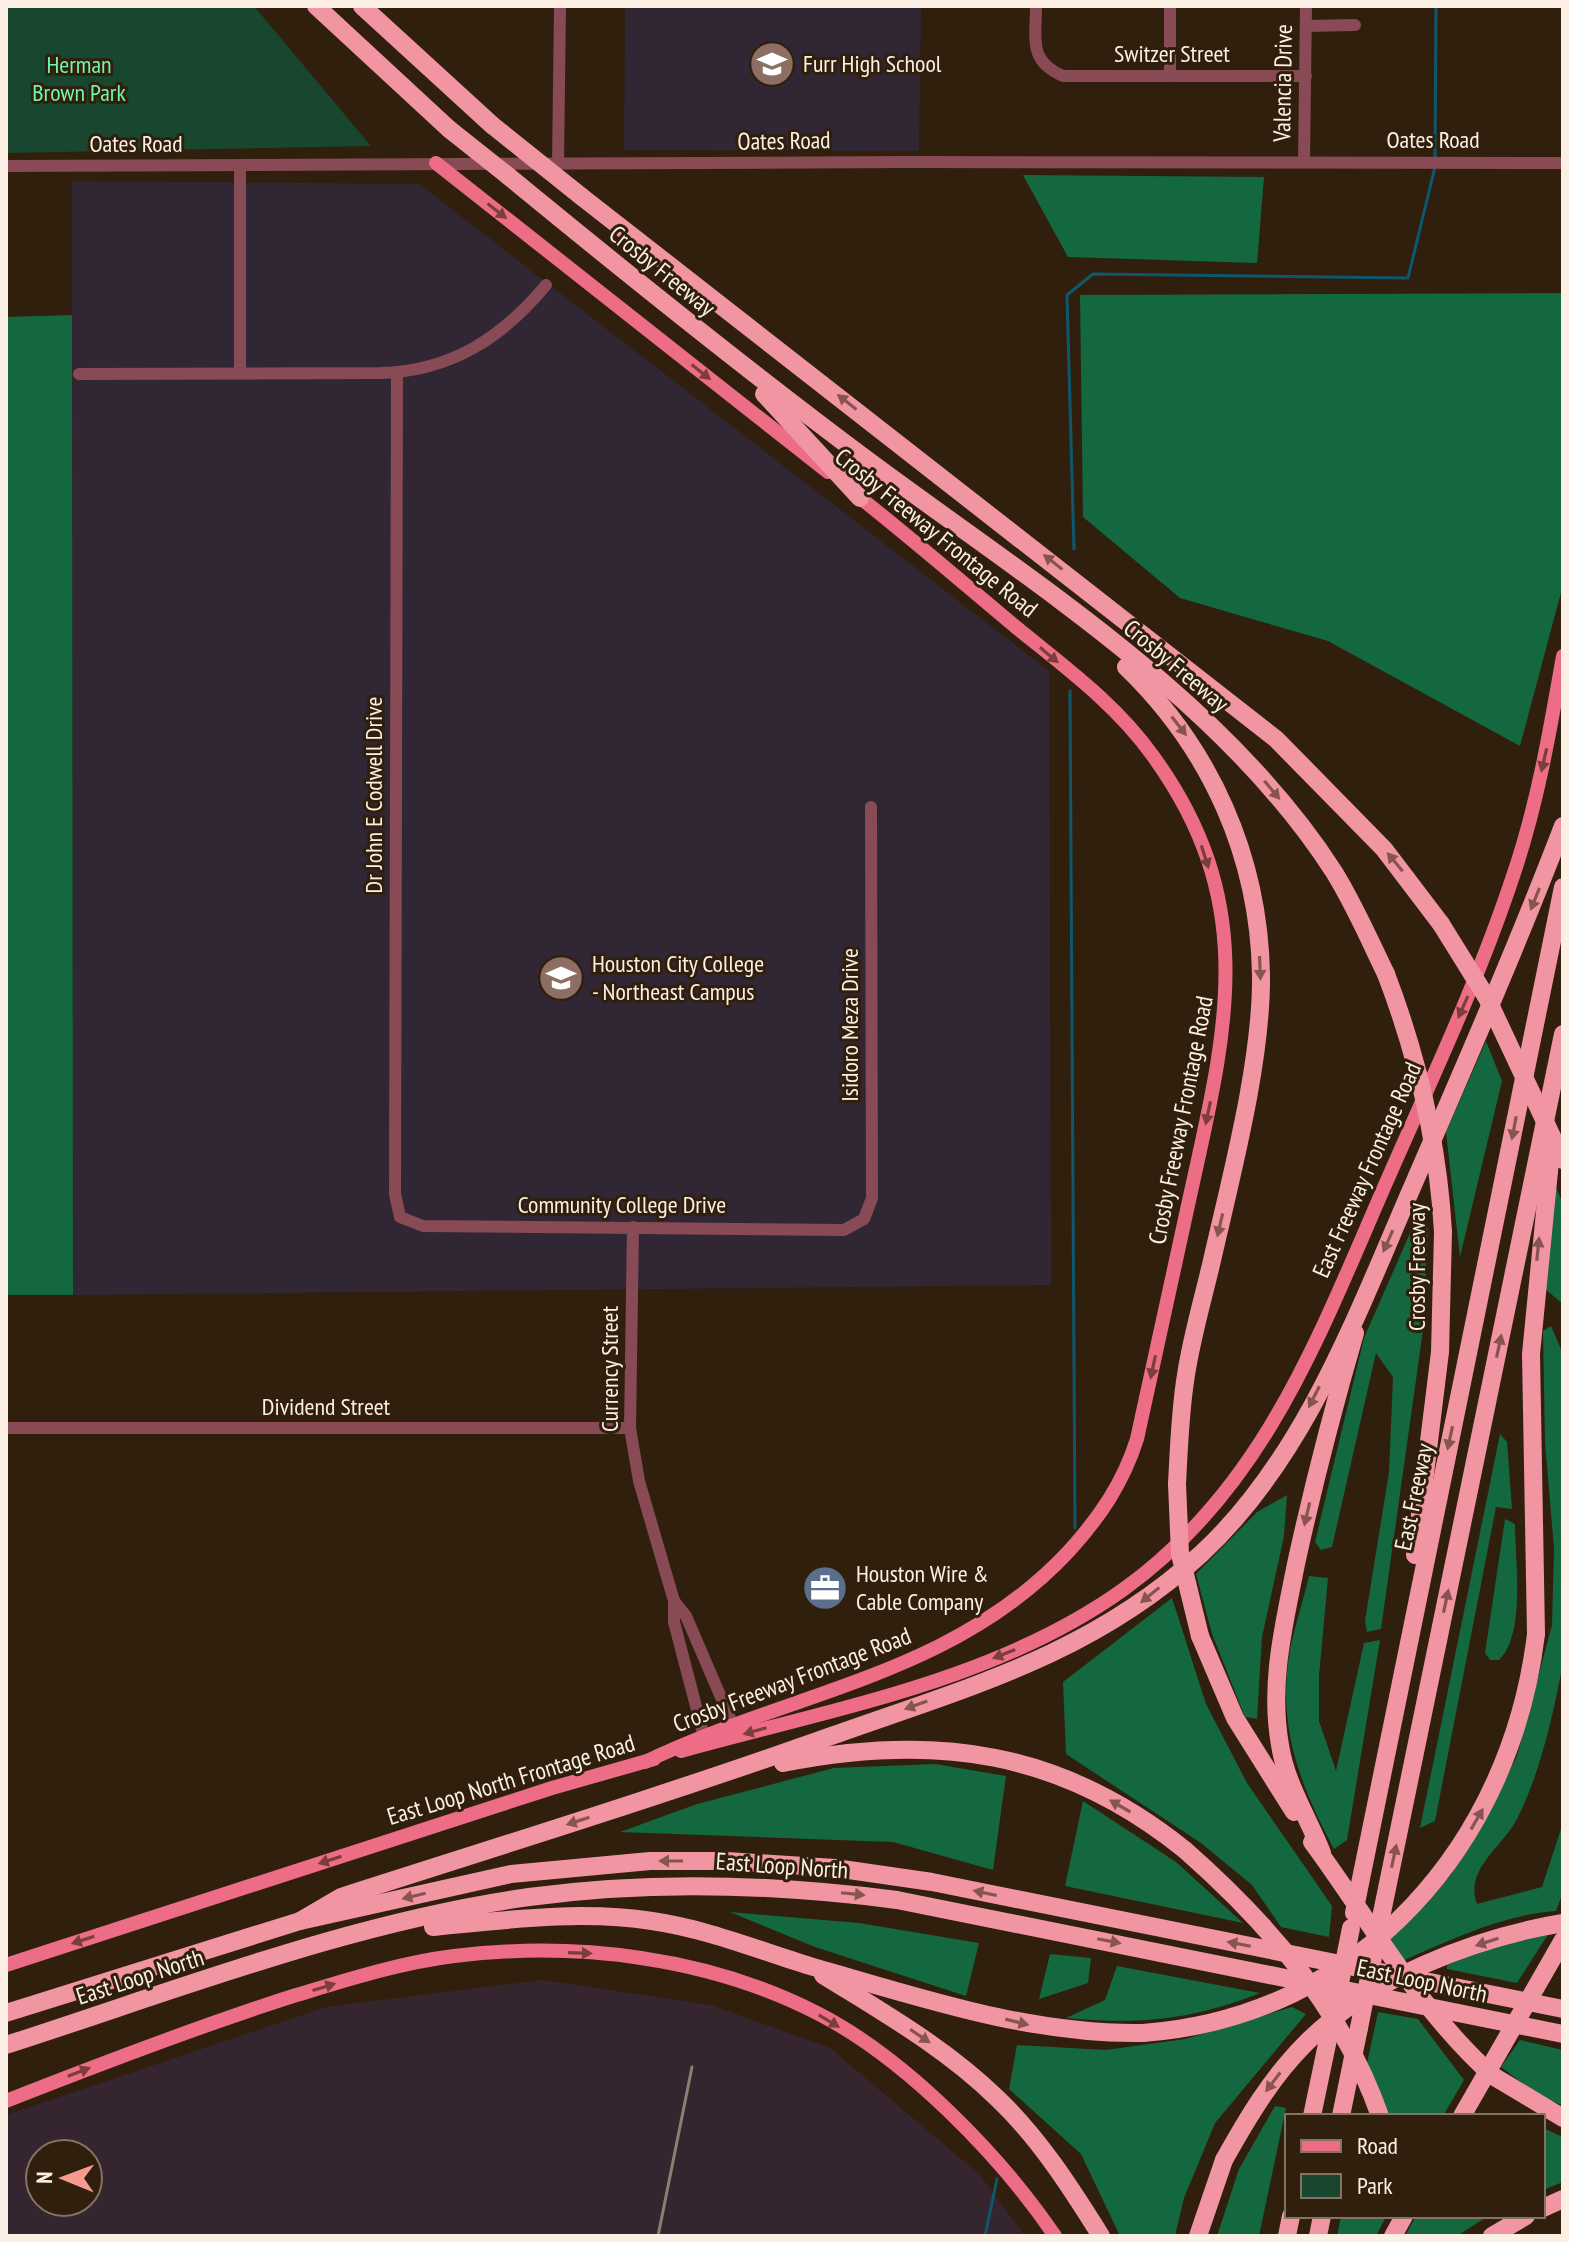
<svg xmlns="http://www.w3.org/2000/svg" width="1569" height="2242" viewBox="0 0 1569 2242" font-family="'PT Sans Narrow',sans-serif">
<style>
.industrial{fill:#35252f;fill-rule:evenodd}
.education{fill:#312634}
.green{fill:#18462e}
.forest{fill:#13683f}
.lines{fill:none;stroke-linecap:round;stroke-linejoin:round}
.stream{stroke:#0f576e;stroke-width:3}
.minor{stroke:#884a54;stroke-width:12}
.major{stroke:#ec6d85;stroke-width:14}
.highway{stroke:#f295a3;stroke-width:18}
.rail{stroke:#8e7f70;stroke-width:3}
.highway-bridge{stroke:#f295a3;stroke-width:18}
.oneway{fill:#7b3e3d}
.oneway2{fill:#875450}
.labels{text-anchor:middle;stroke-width:6;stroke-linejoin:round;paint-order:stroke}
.street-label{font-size:24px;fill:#fcf0e5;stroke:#301f0d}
.poi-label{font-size:24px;fill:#fcf0e5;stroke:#301f0d;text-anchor:start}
.park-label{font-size:24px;fill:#72f7ad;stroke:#301f0d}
</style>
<rect width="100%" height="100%" fill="#301f0d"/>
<path class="industrial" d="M543,1980l168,25 119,43 149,126 46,62h-1019v-121l320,-108zM40,2154h48v48h-48z"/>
<g class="education">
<polygon points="625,6 921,6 919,151 624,150"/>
<polygon points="72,181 419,184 1049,671 1051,1285 73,1295"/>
</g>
<polygon class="green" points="6,6 254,6 371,146 6,153"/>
<g class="forest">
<polygon points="1023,175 1264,177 1257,263 1068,257"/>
<polygon points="1563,293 1563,585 1520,746 1328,641 1180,598 1083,517 1080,295"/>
<polygon points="72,315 73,1295 6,1295 6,317"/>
<polygon points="1486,1041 1502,1081 1460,1257 1446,1132"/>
<polygon points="1555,1185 1563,1204 1563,1304 1545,1289"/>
<polygon points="1414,1224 1428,1228 1423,1330 1381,1629 1367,1632 1365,1621 1389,1472 1393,1377 1376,1353 1332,1547 1321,1550 1315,1542 1364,1338"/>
<path d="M1551,1326l12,28v309c-10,52 -22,108 -46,156 -15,29 -53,50 -40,85l65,-17 21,-64v69l-7,19c-55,4 -103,28 -154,50l-12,-17 1,-9 59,-59 34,-55 33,-65 35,-131 2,-77 -9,-105 -2,-112z"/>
<polygon points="1500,1434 1507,1442 1512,1509 1496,1507 1435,1821 1420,1828"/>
<polygon points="1287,1495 1284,1536 1262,1637 1257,1719 1245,1717 1212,1634 1196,1574 1257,1512"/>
<path d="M1505,1519l10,5c0,37 11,110 -16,136h-9l-5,-7z"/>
<path d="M1309,1576l19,2 -9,98v45l17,50 28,-128 16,-3 -33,200 -13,9c-30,-56 -53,-112 -47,-176 2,-32 15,-66 22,-97z"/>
<polygon points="1172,1598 1206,1704 1247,1783 1332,1906 1329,1937 1281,1927 1252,1885 1201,1843 1066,1754 1063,1682"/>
<polygon points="935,1764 1006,1776 993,1870 893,1842 620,1832 697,1804 834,1768"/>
<polygon points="1083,1801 1176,1862 1243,1923 1065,1886"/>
<polygon points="730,1912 859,1923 979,1943 966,1996 815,1947"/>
<polygon points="1549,1933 1517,1983 1447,1969 1447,1965 1510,1940"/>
<polygon points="1050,1954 1091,1958 1088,1983 1039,1999"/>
<path d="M1117,1966l143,27c-68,27 -121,32 -194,25l39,-18z"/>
<polygon points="1292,2007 1306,2014 1215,2123 1184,2198 1175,2236 1120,2236 1081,2154 1009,2089 1017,2045 1106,2050 1185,2039"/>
<polygon points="1378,2012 1418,2019 1464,2080 1443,2116 1388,2116 1366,2068"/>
<polygon points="1520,2040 1563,2050 1563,2106 1534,2092 1501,2067"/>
<polygon points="1275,2106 1286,2108 1259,2236 1217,2236 1239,2169"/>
<polygon points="1543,2128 1563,2137 1563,2182 1543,2190"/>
<polygon points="1341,2216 1385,2216 1386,2217 1376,2236 1337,2236"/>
<polygon points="1416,2216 1488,2216 1457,2236 1405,2236"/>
</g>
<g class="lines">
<g class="stream">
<polyline points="1435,160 1436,6"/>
<polyline points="1074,549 1067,295 1093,274 1408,278 1435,167"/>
<polyline points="1070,691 1075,1528"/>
<polyline points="985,2236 997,2179"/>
</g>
<g class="minor">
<path d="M1036,6c0,33 -8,55 27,70h243"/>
<polyline points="1306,26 1355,25"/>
<polyline points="1170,76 1170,6"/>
<polyline points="1304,162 1306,6"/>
<polyline points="558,164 560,6"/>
<polyline points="240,165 240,373"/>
<polyline points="6,166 907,162 1563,163"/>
<polyline points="397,372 395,1194 400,1217 423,1226 844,1230 864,1219 872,1198 871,807"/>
<path d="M79,374l302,-1c70,-2 121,-35 165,-88"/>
<polyline points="633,1227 630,1428 639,1481 674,1601 674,1622 703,1733"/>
<polyline points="6,1428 630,1428"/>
<polyline points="674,1601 686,1616 732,1723"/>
</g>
<g class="major">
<polyline points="436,163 828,472"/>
<path d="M681,1751c150,-42 315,-70 443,-162 143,-103 197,-259 265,-413 43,-98 89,-195 123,-297 25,-72 38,-148 51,-223"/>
<path d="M645,1762c147,-71 308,-86 424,-211 31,-34 54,-68 68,-112 18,-81 36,-162 53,-243 36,-164 71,-291 -37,-440 -36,-51 -88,-89 -136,-128 -54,-45 -108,-92 -163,-135"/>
<polyline points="6,1965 552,1788 654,1759"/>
<path d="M6,2101c94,-37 188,-73 284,-104 53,-16 108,-34 164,-41 122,-15 255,1 365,58 87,45 181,141 236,222"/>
</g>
<g class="highway">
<polyline points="316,6 449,129"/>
<polyline points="362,6 492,125"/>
<path d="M507,175c118,97 237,193 359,284 161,120 358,241 468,413 20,32 35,67 52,102"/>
<polyline points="582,197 1276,739 1384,849 1441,924"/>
<polyline points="764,394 860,498"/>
<path d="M1126,667c85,82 133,190 135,308 1,85 -29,198 -48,281 -9,40 -21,79 -27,119 -6,36 -7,72 -9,109"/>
<polyline points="1415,1555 1440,1352 1443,1232"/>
<polyline points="1536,1634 1531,1354 1552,1141"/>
<polyline points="1200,1636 1235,1718 1294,1812"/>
<path d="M783,1763c152,-30 278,-13 402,87"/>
<path d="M1322,1853c-14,-36 -36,-69 -42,-108 -11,-62 4,-120 16,-181 17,-78 37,-155 59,-231"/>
<polyline points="1354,1913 1563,887"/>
<path d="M300,1921l41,-24c165,-53 330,-104 493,-162 135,-48 258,-81 367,-181 105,-97 157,-243 213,-371 51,-118 103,-237 149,-357"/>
<path d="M433,1927c73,-7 147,-17 219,-6 55,8 106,29 158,45 109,31 219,69 333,67"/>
<polyline points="1378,1932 1563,1034"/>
<path d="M823,1975c61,38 123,73 175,124 41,39 73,89 103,137"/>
<polyline points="6,2013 300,1921 511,1874 650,1861 727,1861 835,1868 932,1882 1563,2009"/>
<path d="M6,2045c171,-55 345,-123 523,-148 123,-17 245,-13 368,3l666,134"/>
<polyline points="1493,2076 1563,2118"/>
<polyline points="1312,2116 1331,2025"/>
<polyline points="1341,2116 1359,2028"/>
<polyline points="1543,2208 1563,2199"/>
<polyline points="1198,2236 1224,2160"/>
<polyline points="1287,2236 1291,2216"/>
<polyline points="1318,2236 1322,2216"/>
<polyline points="1393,2236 1404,2216"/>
<polyline points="1492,2236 1526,2216"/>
</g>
<polyline class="rail" points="658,2236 692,2067"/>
<g class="highway-bridge">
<polyline points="492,125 582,197"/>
<polyline points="449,129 507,175"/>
<polyline points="1441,924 1487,998 1563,1160"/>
<path d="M1386,974c32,84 52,168 57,258"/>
<polyline points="1177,1484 1180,1554 1200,1636"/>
<path d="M1312,1842c59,80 106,167 181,234"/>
<path d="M1185,1850c84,74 157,158 195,266"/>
<polyline points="1332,2023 1351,1928"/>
<polyline points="1359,2028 1377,1937"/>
<path d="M1143,2033c219,-16 368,-190 393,-399"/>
<polyline points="1462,2116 1563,1940"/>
<path d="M1224,2160c23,-41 47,-82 81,-116 65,-66 168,-106 258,-121"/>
</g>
</g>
<defs><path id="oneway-solid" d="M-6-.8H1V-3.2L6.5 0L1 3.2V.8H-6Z" transform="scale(2)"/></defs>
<g class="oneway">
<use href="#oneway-solid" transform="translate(497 211) rotate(38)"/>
<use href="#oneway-solid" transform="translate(701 372) rotate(38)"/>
<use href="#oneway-solid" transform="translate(1049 655) rotate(40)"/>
<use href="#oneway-solid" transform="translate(1544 760) rotate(103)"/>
<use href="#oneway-solid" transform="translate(1205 857) rotate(72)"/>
<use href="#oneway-solid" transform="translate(1463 1007) rotate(114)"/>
<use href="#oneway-solid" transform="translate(1208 1113) rotate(102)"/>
<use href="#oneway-solid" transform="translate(1153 1367) rotate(102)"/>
<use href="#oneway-solid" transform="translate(1004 1654) rotate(158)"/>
<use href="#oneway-solid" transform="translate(755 1731) rotate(164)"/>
<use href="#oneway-solid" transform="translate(330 1860) rotate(162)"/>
<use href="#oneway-solid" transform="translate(83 1940) rotate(162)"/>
<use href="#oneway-solid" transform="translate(580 1953) rotate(2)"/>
<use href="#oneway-solid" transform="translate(324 1987) rotate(-17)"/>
<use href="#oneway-solid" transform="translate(829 2021) rotate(31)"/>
<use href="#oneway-solid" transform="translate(79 2072) rotate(-21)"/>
</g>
<g class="oneway2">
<use href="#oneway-solid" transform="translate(847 402) rotate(-142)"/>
<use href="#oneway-solid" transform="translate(1053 562) rotate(-142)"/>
<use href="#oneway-solid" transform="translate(1179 726) rotate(52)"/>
<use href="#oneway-solid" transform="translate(1272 790) rotate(50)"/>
<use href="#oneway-solid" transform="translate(1395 862) rotate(-130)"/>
<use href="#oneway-solid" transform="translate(1535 899) rotate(112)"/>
<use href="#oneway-solid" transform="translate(1260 968) rotate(88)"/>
<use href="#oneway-solid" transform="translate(1514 1128) rotate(101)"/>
<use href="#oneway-solid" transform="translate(1220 1225) rotate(103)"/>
<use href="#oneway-solid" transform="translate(1388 1241) rotate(114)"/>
<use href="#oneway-solid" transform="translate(1538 1249) rotate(-84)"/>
<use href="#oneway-solid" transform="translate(1499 1346) rotate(-78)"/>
<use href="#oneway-solid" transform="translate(1314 1397) rotate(117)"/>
<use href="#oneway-solid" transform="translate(1450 1438) rotate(102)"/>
<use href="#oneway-solid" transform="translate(1307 1514) rotate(103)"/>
<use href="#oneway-solid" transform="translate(1150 1595) rotate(141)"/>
<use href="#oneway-solid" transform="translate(1446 1601) rotate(-78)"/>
<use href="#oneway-solid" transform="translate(916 1705) rotate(160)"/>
<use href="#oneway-solid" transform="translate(1120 1806) rotate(-150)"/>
<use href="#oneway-solid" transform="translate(1477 1819) rotate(-60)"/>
<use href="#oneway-solid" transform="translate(578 1821) rotate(162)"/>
<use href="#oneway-solid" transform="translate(1394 1856) rotate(-78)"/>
<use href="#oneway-solid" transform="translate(671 1861) rotate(180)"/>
<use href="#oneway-solid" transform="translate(985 1893) rotate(-168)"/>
<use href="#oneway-solid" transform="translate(853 1894) rotate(6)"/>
<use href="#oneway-solid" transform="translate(414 1896) rotate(167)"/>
<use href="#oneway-solid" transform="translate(1109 1941) rotate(11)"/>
<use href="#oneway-solid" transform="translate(1487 1942) rotate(162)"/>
<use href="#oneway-solid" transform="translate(1239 1944) rotate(-169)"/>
<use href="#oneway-solid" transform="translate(1017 2022) rotate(14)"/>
<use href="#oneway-solid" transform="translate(920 2036) rotate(34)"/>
<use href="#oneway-solid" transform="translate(1273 2082) rotate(127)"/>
</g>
<defs>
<g id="school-disc" transform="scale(2.3)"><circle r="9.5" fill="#8d6e63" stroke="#301f0d"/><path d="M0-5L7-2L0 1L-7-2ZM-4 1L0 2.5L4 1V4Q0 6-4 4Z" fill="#fff"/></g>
<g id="university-disc" transform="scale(2.3)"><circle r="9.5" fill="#8d6e63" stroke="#301f0d"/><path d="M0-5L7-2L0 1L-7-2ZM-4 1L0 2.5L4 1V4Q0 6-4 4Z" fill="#fff"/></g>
<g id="office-disc" transform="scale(2.3)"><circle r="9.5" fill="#5c6f8a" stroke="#301f0d"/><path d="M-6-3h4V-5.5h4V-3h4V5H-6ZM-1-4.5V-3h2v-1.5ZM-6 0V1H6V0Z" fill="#fff"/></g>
</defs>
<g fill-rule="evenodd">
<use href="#school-disc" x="772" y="64"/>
<use href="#university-disc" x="561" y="978"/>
<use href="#office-disc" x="825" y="1588"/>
</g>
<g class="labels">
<g class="street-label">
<text x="1172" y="62">Switzer Street</text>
<text transform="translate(1283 83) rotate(-89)" y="8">Valencia Drive</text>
<text x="1433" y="148">Oates Road</text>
<text transform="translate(784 141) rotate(-1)" y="8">Oates Road</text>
<text x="136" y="152">Oates Road</text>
<text transform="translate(662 271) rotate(39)" y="8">Crosby Freeway</text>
<text transform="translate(936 533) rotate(39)" y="8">Crosby Freeway Frontage Road</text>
<text transform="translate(1176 666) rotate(40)" y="8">Crosby Freeway</text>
<text transform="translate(374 795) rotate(-90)" y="8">Dr John E Codwell Drive</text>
<text transform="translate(850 1025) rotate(-90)" y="8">Isidoro Meza Drive</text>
<text transform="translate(1181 1120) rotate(-79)" y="8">Crosby Freeway Frontage Road</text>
<text transform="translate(1367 1170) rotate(-66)" y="8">East Freeway Frontage Road</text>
<text x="622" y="1213">Community College Drive</text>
<text transform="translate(1417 1267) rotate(-90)" y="8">Crosby Freeway</text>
<text transform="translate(610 1369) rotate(-90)" y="8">Currency Street</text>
<text x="326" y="1415">Dividend Street</text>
<text transform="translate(1414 1497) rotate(-78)" y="8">East Freeway</text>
<text transform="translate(792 1680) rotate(-21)" y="8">Crosby Freeway Frontage Road</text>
<text transform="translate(511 1780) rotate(-17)" y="8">East Loop North Frontage Road</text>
<text transform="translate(782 1866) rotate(4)" y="8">East Loop North</text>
<text transform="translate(140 1977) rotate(-18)" y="8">East Loop North</text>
<text transform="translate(1422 1981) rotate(12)" y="8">East Loop North</text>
</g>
<g class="poi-label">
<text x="803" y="72">Furr High School</text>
<text x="592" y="972">Houston City College<tspan x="592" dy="28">- Northeast Campus</tspan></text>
<text x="856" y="1582">Houston Wire &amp;<tspan x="856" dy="28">Cable Company</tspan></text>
</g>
<g class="park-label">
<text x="79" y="73">Herman<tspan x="79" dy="28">Brown Park</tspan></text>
</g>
</g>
<rect width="1569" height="2242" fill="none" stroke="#fcf0e5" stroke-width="16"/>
<rect x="1285" y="2114" width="260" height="104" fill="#301f0d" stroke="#827363" stroke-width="2"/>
<rect x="1301" y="2140" width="40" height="12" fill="#ec6d85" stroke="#827363" stroke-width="2"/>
<text x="1357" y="2154" font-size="24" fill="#fcf0e5">Road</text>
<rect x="1301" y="2174" width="40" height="24" fill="#18462e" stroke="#827363" stroke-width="2"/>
<text x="1357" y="2194" font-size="24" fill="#fcf0e5">Park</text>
<g transform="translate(64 2178) rotate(271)"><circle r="38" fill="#301f0d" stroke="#827363" stroke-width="2"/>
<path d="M0-6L14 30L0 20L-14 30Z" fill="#f59c91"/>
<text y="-12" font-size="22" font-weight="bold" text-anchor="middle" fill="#fcf0e5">N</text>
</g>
</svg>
